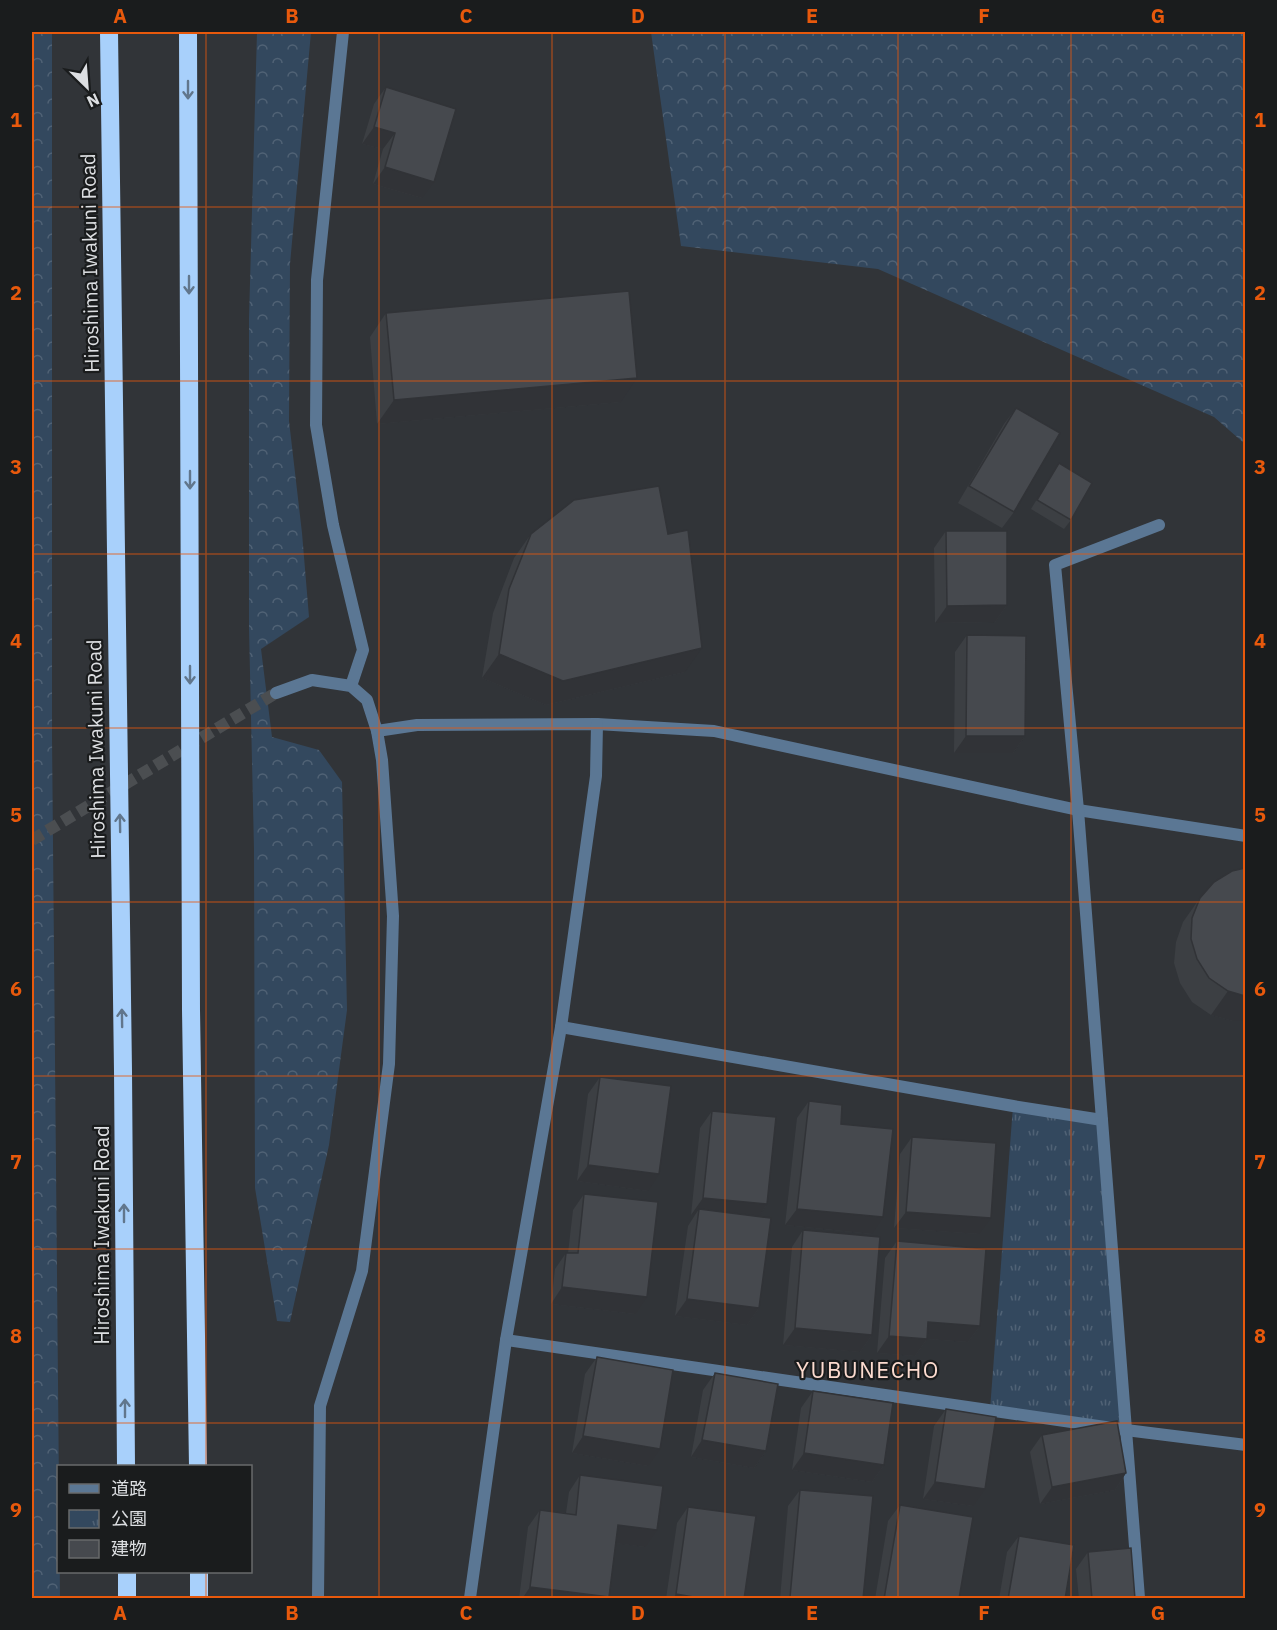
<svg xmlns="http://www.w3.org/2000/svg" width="1277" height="1630" viewBox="0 0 1277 1630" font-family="'IBM Plex Sans','Noto Sans JP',sans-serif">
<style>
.forest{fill:url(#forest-crowns)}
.park{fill:url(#park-tufts)}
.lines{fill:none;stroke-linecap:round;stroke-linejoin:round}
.street-tunnel{stroke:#4b4e51;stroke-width:12;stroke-dasharray:12 6;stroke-linecap:butt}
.street{stroke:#5b7794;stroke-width:12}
.highway{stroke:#a8d0fb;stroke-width:18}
.wall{fill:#3c3f43}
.shaded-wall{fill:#313337}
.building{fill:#46494e;stroke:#313337;stroke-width:1.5}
.oneway{stroke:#61768c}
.grid{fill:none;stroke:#e8590c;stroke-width:1.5;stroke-opacity:0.55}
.labels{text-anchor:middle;stroke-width:4.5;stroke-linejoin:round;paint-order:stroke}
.street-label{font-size:20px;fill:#dcdee1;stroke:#1a1c1d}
.quarter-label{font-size:22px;letter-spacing:1.5px;fill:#fcdbcf;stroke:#1a1c1d}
.neatline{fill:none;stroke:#e8590c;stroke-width:2}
.grid-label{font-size:20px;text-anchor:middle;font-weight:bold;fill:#e8590c}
</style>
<defs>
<pattern id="forest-crowns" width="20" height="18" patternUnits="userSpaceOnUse" patternTransform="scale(1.5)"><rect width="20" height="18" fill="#33485e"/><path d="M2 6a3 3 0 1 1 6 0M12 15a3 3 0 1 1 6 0" fill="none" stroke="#506275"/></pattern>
<pattern id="park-tufts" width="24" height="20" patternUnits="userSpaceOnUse" patternTransform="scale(1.5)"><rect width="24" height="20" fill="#33485e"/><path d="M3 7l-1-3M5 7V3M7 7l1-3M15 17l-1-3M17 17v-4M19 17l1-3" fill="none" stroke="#506275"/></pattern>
</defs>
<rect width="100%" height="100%" fill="#313438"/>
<g class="forest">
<polygon points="32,32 52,32 52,737 60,1598 32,1598"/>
<polygon points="257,32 311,32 290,264 289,421 302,533 309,617 261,649 272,737 319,750 342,782 347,1010 329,1145 290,1322 277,1321 255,1188 254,849 249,628 249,319"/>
<polygon points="651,32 1245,32 1245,444 1214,417 878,269 681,246"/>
</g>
<polygon class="park" points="1013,1106 1102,1120 1126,1430 990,1410"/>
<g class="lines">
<polyline class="street-tunnel" points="32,840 276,693"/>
<g class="street">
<polyline points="343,32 317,280 316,425 333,525 363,650 351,686"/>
<polyline points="276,693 312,680 351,686 367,700 377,731 382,760 393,916 389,1064 362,1271 320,1406 318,1598"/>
<polyline points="377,731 417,725 597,724 714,731 1078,810 1246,836"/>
<polyline points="561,1027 1013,1106 1102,1120"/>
<polyline points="506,1340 1126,1430 1246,1445"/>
<polyline points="470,1598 506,1340 561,1027 596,776 597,724"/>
<polyline points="1139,1598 1078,810 1055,565 1159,525"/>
</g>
<g class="highway">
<polyline points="109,32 123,1071 126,1466"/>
<polyline points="188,32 191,1010 198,1466"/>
<polyline points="127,1572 127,1598"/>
<polyline points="199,1572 199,1598"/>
</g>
</g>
<g class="wall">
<polygon points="386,87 422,198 373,184 383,149 362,144 374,104"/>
<polygon points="386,313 621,402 377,424 370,337"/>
<polygon points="1016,408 1014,512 1002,528 958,503 1004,424"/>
<polygon points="1059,463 1071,520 1064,529 1031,509"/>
<polygon points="946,531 1007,605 995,622 935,623 934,548"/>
<polygon points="531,534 685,672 546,705 482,678 493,613 514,558"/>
<polygon points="967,635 1025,736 1013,753 954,753 955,652"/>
<polygon points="1245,868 1245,1021 1233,1021 1211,1015 1192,1002 1180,983 1174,963 1176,942 1183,922 1200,898"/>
<polygon points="600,1077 648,1191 577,1181 588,1094"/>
<polygon points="809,1101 841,1124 872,1234 785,1225 797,1118"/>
<polygon points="712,1111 767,1204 759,1216 759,1308 747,1325 675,1316 688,1226 695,1215 691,1215 700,1128"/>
<polygon points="912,1137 979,1234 894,1228 900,1154"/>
<polygon points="584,1194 635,1314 551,1304 555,1269 566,1253 568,1253 573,1210"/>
<polygon points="803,1230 872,1335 860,1352 783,1345 792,1247"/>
<polygon points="897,1241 980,1326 968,1342 927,1339 915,1356 877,1353 885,1258"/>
<polygon points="597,1357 648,1466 572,1453 585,1374"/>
<polygon points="715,1373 766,1451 754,1468 691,1457 703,1390"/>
<polygon points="813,1391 884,1465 872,1482 792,1470 801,1408"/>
<polygon points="946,1409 973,1506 923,1499 934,1426"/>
<polygon points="1042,1435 1126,1473 1115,1490 1040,1504 1030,1452"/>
<polygon points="580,1475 645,1547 616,1543 609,1597 608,1599 519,1599 528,1527 540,1510 566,1513 569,1492"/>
<polygon points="800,1490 863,1599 780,1599 788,1506"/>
<polygon points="900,1505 959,1599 875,1599 888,1521"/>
<polygon points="688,1507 744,1599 666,1599 677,1523"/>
<polygon points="1019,1536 1065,1599 999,1599 1007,1552"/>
<polygon points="1088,1552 1135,1599 1079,1599 1076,1569"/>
</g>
<g class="shaded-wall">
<polygon points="374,127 395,133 383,149 362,144"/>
<polygon points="385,167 434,182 422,198 373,184"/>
<polygon points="637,378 621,402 377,424 394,400"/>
<polygon points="1007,605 995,622 935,623 947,606"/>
<polygon points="702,648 685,672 546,705 482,678 499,654"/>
<polygon points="966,736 1025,736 1013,753 954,753"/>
<polygon points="1228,991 1245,996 1245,1021 1233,1021 1211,1015"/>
<polygon points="588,1165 659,1174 648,1191 577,1181"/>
<polygon points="703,1198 767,1204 756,1221 699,1209 695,1215 691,1215"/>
<polygon points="797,1209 883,1217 872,1234 785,1225"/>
<polygon points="906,1212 991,1218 979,1234 894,1228"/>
<polygon points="562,1287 647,1297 635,1314 551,1304"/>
<polygon points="687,1299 759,1308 747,1325 675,1316"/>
<polygon points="928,1322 980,1326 968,1342 927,1339 915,1356 877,1353 889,1336"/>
<polygon points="795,1328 872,1335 860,1352 783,1345"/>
<polygon points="583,1436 660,1449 648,1466 572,1453"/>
<polygon points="702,1440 766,1451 754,1468 691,1457"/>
<polygon points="804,1453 884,1465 872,1482 792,1470"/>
<polygon points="1126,1473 1115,1490 1040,1504 1052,1487"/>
<polygon points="935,1482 985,1489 973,1506 923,1499"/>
<polygon points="618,1525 657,1530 645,1547 607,1542"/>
<polygon points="530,1587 609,1597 608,1599 522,1599"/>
<polygon points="676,1594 705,1599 673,1599"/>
</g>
<g class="building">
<polygon points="386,87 456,109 434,182 385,167 395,133 374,127"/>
<polygon points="629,291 637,378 394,400 386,313"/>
<polygon points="1016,408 1060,433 1014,512 969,486"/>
<polygon points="1059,463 1092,483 1071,520 1037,500"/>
<polygon points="659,486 668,534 688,530 702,648 563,681 499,654 509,589 531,534 574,500"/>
<polygon points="946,531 1007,531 1007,605 947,606"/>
<polygon points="967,635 1026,636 1025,736 966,736"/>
<polygon points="1245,868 1245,996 1228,991 1209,978 1197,959 1191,939 1192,918 1200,898 1214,882 1232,871"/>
<polygon points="600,1077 671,1086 659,1174 588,1165"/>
<polygon points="809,1101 842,1105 841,1124 893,1129 883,1217 797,1209"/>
<polygon points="712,1111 776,1117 767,1204 703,1198"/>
<polygon points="912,1137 996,1143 991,1218 906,1212"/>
<polygon points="584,1194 658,1202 647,1297 562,1287 566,1253 578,1253"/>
<polygon points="699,1209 771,1218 759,1308 687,1299"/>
<polygon points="803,1230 880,1237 872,1335 795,1328"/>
<polygon points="897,1241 986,1249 980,1326 928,1322 927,1339 889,1336"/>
<polygon points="597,1357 673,1370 660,1449 583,1436"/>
<polygon points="715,1373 778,1384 766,1451 702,1440"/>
<polygon points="813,1391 893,1403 884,1465 804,1453"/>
<polygon points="946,1409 996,1417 985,1489 935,1482"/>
<polygon points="1117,1421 1126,1473 1052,1487 1042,1435"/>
<polygon points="580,1475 663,1486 657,1530 618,1525 609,1597 530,1587 540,1510 576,1515"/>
<polygon points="800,1490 873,1496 863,1599 809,1599 790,1597"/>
<polygon points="900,1505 973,1517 959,1599 884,1599"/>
<polygon points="688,1507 756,1516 744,1599 705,1599 676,1594"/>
<polygon points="1019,1536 1074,1545 1065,1599 1008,1599"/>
<polygon points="1131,1548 1135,1599 1092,1599 1088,1552"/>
</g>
<defs><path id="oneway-shaft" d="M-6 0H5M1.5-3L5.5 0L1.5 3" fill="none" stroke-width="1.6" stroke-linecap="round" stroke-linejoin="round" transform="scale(1.5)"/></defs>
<g class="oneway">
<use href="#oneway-shaft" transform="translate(188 90) rotate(90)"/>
<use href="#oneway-shaft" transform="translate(189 285) rotate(90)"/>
<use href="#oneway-shaft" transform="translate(190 480) rotate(90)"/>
<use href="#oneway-shaft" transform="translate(190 675) rotate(90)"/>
<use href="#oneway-shaft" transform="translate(120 823) rotate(-91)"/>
<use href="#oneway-shaft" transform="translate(122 1018) rotate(-91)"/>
<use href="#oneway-shaft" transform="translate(124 1213) rotate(-90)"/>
<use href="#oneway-shaft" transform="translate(125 1408) rotate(-90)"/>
</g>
<path class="grid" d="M206,32v1434M379,32v1566M552,32v1566M725,32v1566M898,32v1566M1071,32v1566M32,207h1214M32,381h1214M32,554h1214M32,728h1214M32,902h1214M32,1076h1214M32,1249h1214M32,1423h1214M206,1572v26"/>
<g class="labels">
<g class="street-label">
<text transform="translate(90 263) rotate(-91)" y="7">Hiroshima Iwakuni Road</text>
<text transform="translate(96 749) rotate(-91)" y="7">Hiroshima Iwakuni Road</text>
<text transform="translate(102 1235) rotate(-90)" y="7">Hiroshima Iwakuni Road</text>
</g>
<g class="quarter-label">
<text x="868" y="1378">YUBUNECHO</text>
</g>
</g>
<rect width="1277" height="1630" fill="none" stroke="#1a1c1d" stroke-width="66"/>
<rect x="57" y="1465" width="195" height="108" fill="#1a1c1d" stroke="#686a6b" stroke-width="1.5"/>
<rect x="69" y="1484" width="30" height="9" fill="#5b7794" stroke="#686a6b" stroke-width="1.5"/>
<text x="111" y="1495" font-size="18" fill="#dcdee1">道路</text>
<rect x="69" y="1510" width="30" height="18" fill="url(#park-tufts)" stroke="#686a6b" stroke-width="1.5"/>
<text x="111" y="1525" font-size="18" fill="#dcdee1">公園</text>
<rect x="69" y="1540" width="30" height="18" fill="#46494e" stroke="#686a6b" stroke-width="1.5"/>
<text x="111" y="1555" font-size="18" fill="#dcdee1">建物</text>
<g transform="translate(87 87) rotate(155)" stroke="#1a1c1d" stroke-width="4.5" paint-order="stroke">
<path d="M0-4.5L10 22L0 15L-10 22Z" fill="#dcdee1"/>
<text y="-9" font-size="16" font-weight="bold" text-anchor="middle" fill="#dcdee1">N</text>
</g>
<rect x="33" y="33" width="1211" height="1564" class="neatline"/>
<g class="grid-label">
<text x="120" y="23">A</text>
<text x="292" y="23">B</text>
<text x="466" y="23">C</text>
<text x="638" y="23">D</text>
<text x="812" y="23">E</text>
<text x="984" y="23">F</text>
<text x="1158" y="23">G</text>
<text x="16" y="127">1</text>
<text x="1260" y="127">1</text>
<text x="16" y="300">2</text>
<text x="1260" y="300">2</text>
<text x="16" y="474">3</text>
<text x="1260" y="474">3</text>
<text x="16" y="648">4</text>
<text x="1260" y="648">4</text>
<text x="16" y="822">5</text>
<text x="1260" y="822">5</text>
<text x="16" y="996">6</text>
<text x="1260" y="996">6</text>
<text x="16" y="1169">7</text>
<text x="1260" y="1169">7</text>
<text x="16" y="1343">8</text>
<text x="1260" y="1343">8</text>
<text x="16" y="1517">9</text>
<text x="1260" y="1517">9</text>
<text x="120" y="1620">A</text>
<text x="292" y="1620">B</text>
<text x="466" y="1620">C</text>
<text x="638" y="1620">D</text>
<text x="812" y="1620">E</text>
<text x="984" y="1620">F</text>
<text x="1158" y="1620">G</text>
</g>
</svg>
